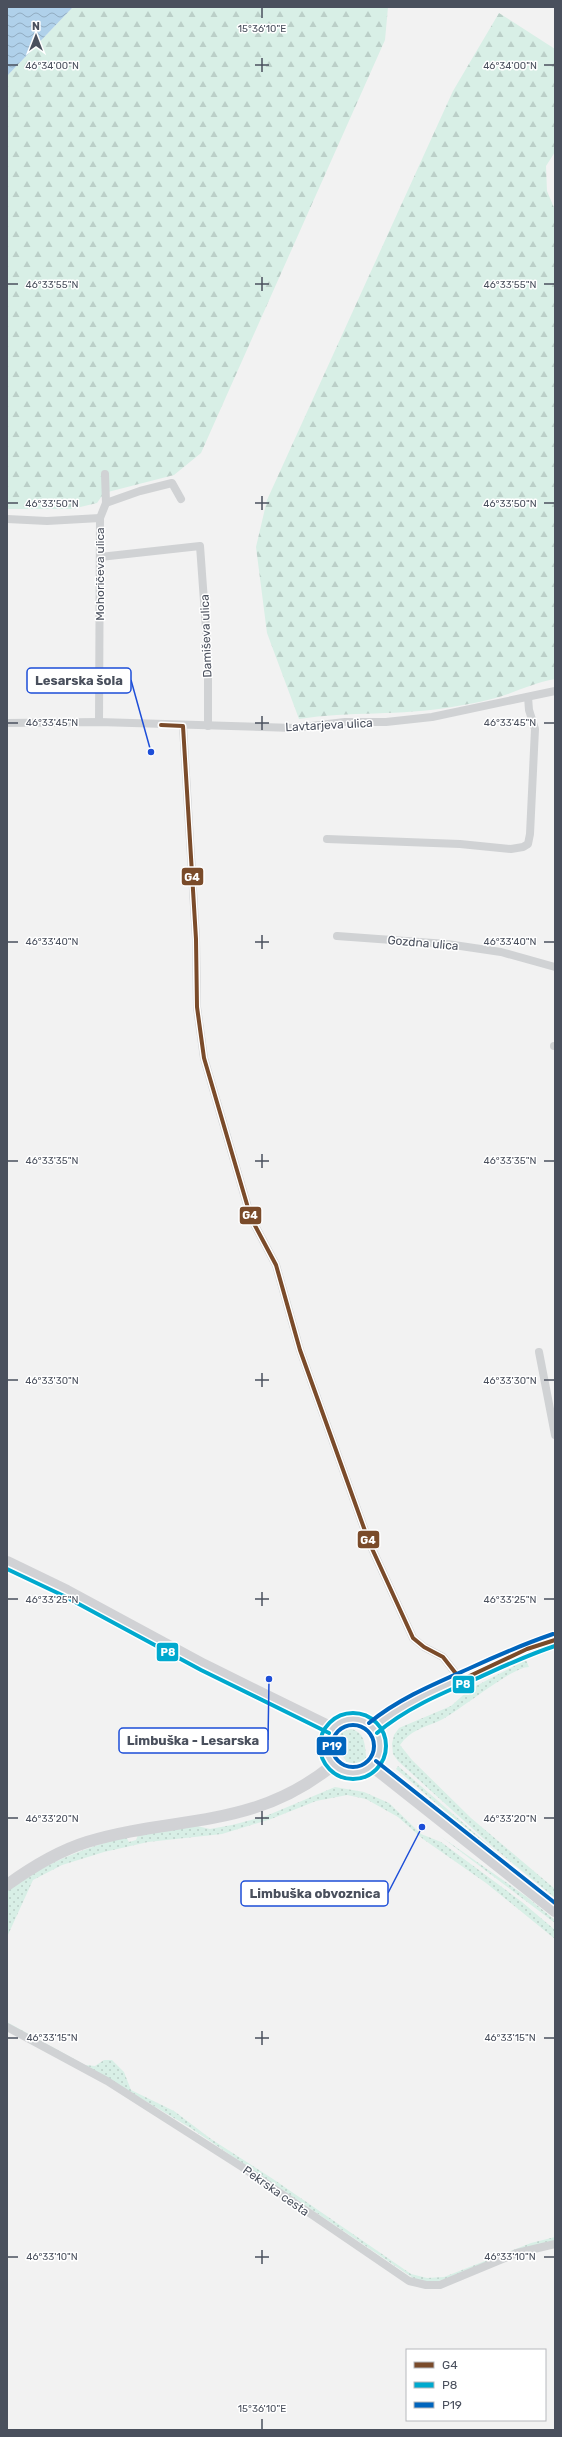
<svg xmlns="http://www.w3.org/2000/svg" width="562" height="2437" viewBox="0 0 562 2437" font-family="Rubik,sans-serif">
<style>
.grass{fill:url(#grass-dots)}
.forest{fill:url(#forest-firs)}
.water{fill:url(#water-waves)}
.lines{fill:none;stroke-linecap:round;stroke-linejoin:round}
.street{stroke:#d0d2d4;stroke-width:8}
.secondary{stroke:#d1d2d5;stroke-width:12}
.bus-1-casing{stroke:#fff;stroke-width:7}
.bus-2-casing{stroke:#fff;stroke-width:7}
.bus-3-casing{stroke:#fff;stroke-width:7}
.bus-1{stroke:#7a4b2a;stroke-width:4}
.bus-2{stroke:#00a9ce;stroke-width:4}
.bus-3{stroke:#0065bd;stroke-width:4}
.ticks{fill:none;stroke:#4a505d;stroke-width:1.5}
.labels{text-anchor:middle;stroke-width:3;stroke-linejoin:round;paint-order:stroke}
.street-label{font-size:12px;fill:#4a505d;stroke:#fff}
.ticks-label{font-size:10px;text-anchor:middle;fill:#4a505d;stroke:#fff;stroke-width:3;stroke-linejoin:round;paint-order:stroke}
.leader{fill:none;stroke:#1d4ed8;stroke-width:1.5}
.callout-dot{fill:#1d4ed8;stroke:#fff;stroke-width:1.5}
.callout{fill:#fff;stroke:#1d4ed8;stroke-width:1.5}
.callout-label{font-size:13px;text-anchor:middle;font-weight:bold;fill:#4a505d}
.line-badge{stroke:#fff;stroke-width:1.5}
.badge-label{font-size:11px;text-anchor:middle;font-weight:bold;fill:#fff}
</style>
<defs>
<pattern id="grass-dots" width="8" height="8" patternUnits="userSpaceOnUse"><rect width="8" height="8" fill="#d8efe6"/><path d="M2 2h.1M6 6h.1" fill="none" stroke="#bbcfc8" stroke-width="1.8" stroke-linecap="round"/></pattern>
<pattern id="forest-firs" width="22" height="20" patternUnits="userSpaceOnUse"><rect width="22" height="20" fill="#d8efe6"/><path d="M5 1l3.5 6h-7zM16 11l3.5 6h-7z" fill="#bbcfc8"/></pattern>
<pattern id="water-waves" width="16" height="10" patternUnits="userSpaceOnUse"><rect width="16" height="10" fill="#b0d1ea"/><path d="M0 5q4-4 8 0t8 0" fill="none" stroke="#91acc1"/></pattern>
</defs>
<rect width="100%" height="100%" fill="#f2f2f2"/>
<g class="grass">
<path d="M526,1660l3,7c-18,0 -69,44 -90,54 -14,6 -30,10 -39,24l12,15 59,58 84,71v9l-61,-50 -96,-87 -5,-7 -1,-10 2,-9 5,-7 52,-22 19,-17z"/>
<path d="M351,1729c16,4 13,18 16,31l-11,4 -9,-2 -7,-9 -5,-19z"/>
<path d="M398,1766l157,137v5c-54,-46 -105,-94 -159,-139z"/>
<path d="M335,1787l29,5 25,11 32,31 20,8 81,60 33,28v9l-69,-56 -63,-44 -25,-22 -32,-18 -19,-4 -31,6 -45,18 -49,15 -74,8 -44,10 -42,13 -29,15 -26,57v-46c38,-28 74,-42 119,-54l3,5 7,-2 2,-5 59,-9 13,3 22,-4 34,-9z"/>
<polygon points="440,1836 527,1897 555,1920 555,1923"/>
<polygon points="7,2022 85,2065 95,2066 104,2060 112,2060 124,2072 131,2090 174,2111 211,2139 273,2179 411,2274 427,2278 444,2277 531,2243 555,2237 555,2240 507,2253 447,2279 434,2282 416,2280 189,2127 142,2099 7,2024"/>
</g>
<g class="forest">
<polygon points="73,7 388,7 385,40 201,453 174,475 104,493 97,503 72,509 7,509 7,76"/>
<path d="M499,13l56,36v103l-9,14 1,25 8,19v469c-17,3 -31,9 -47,15 -17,6 -38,10 -56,13 -51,9 -103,4 -153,12l-32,-86 -11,-86 11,-47 186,-409z"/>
</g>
<polygon class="water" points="7,7 73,7 7,76"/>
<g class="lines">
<g class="street">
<polyline points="105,474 106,503"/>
<polyline points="100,518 106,503 140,491 172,483 181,499"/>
<polyline points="7,519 47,521 100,518 99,722"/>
<polyline points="100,557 200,546 208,656 208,726"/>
<polyline points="7,723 99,722 294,728 345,722 386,722 432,717 555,691"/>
<polyline points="183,726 196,939 197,1007 204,1058 251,1218 276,1265 300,1350 369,1542 413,1638 424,1647 443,1657 461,1680"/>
<polyline points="327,839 460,844 511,849 523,847 528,844 530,834 535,729 529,710 528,697"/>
<polyline points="337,936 447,944 501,952 555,967"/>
<polyline points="554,1046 555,1046"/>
<polyline points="539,1352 555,1435"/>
<polyline points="7,2027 107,2081 242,2167 409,2281 426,2285 440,2285 517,2253 555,2244"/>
</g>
<g class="secondary">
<polyline points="7,1562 67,1591 204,1665 332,1728"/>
<circle cx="353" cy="1746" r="27"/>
<polyline points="373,1728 385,1718 430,1692 527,1649 555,1640"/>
<polyline points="372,1766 555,1911"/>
<path d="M7,1885c25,-18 51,-34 80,-43 90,-27 166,-12 246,-77"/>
</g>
<g class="bus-1-casing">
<g id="bus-1">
<polyline points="161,725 183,726 196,939 197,1007 204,1058 251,1218 276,1265 300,1350 369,1542 413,1638 424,1647 443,1657 461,1680"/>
<polyline points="461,1680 527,1649 555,1640"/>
</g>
</g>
<g class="bus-2-casing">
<g id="bus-2">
<polyline points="7,1569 64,1596 201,1670 329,1733"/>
<circle cx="353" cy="1746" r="33"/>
<path d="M377,1733c28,-24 63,-39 96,-53 27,-12 54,-25 82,-34"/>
</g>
</g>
<g class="bus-3-casing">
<g id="bus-3">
<path d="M369,1723c29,-24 65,-39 99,-54 28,-13 56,-25 85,-35"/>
<circle cx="353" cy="1746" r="21"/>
<polyline points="376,1761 555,1903"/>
</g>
</g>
<use href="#bus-1" class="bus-1"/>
<use href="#bus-2" class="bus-2"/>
<use href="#bus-3" class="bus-3"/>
</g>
<path class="ticks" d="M262,8v10M262,58v14M8,65h10M255,65h14M544,65h10M262,277v14M8,284h10M255,284h14M544,284h10M262,496v14M8,503h10M255,503h14M544,503h10M262,716v14M8,723h10M255,723h14M544,723h10M262,935v14M8,942h10M255,942h14M544,942h10M262,1154v14M8,1161h10M255,1161h14M544,1161h10M262,1373v14M8,1380h10M255,1380h14M544,1380h10M262,1592v14M8,1599h10M255,1599h14M544,1599h10M262,1811v14M8,1818h10M255,1818h14M544,1818h10M262,2031v14M8,2038h10M255,2038h14M544,2038h10M262,2250v14M8,2257h10M255,2257h14M544,2257h10M262,2419v10"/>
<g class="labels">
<g class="street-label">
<text transform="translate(100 574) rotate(-90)" y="4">Mohoričeva ulica</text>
<text transform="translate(206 636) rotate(-92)" y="4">Damiševa ulica</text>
<text transform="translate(329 725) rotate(-3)" y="4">Lavtarjeva ulica</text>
<text transform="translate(423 943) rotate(5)" y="4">Gozdna ulica</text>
<text transform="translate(276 2191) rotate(35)" y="4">Pekrska cesta</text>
</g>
</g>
<g class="ticks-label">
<text x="262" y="32">15°36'10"E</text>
<text x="52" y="69">46°34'00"N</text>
<text x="510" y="69">46°34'00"N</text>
<text x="52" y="288">46°33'55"N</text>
<text x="510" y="288">46°33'55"N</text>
<text x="52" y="507">46°33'50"N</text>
<text x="510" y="507">46°33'50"N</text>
<text x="52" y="726">46°33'45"N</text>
<text x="510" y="726">46°33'45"N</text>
<text x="52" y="945">46°33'40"N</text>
<text x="510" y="945">46°33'40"N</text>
<text x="52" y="1164">46°33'35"N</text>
<text x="510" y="1164">46°33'35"N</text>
<text x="52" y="1384">46°33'30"N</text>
<text x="510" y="1384">46°33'30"N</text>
<text x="52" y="1603">46°33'25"N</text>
<text x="510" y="1603">46°33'25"N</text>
<text x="52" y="1822">46°33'20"N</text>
<text x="510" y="1822">46°33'20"N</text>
<text x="52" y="2041">46°33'15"N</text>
<text x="510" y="2041">46°33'15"N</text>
<text x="52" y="2260">46°33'10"N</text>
<text x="510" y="2260">46°33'10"N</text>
<text x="262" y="2412">15°36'10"E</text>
</g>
<path class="leader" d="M151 752L131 680M269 1679L268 1740M422 1827L388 1893"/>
<g class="callout-dot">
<circle cx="151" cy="752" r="4"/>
<circle cx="269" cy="1679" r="4"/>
<circle cx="422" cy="1827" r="4"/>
</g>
<g class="callout">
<rect x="27" y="668" width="104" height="25" rx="4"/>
<rect x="119" y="1728" width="149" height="25" rx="4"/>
<rect x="241" y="1881" width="147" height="25" rx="4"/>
</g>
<g class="callout-label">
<text x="79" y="685">Lesarska šola</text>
<text x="193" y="1745">Limbuška - Lesarska</text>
<text x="315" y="1898">Limbuška obvoznica</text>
</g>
<g class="line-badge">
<rect x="181" y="867" width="23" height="19" rx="4" fill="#7a4b2a"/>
<rect x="239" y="1206" width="23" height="19" rx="4" fill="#7a4b2a"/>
<rect x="357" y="1530" width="23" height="19" rx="4" fill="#7a4b2a"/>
<rect x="156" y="1642" width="23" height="20" rx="4" fill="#00a9ce"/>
<rect x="452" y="1675" width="23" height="19" rx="4" fill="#00a9ce"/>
<rect x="316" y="1736" width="31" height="20" rx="4" fill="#0065bd"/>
</g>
<g class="badge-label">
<text x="192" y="881">G4</text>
<text x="250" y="1219">G4</text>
<text x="368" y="1544">G4</text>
<text x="168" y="1656">P8</text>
<text x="463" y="1688">P8</text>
<text x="332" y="1750">P19</text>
</g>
<rect width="562" height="2437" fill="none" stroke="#4a505d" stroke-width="16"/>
<rect x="406" y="2349" width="140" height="72" fill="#ffffff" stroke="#b7b9be"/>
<rect x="414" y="2362" width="20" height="6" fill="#7a4b2a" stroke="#b7b9be"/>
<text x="442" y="2369" font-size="12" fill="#4a505d">G4</text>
<rect x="414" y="2382" width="20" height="6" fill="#00a9ce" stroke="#b7b9be"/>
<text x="442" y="2389" font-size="12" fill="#4a505d">P8</text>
<rect x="414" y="2402" width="20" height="6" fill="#0065bd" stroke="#b7b9be"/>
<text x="442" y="2409" font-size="12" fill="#4a505d">P19</text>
<g transform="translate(36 36)" stroke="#ffffff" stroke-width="3" paint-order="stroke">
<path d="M0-3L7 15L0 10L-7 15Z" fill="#4a505d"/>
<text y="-6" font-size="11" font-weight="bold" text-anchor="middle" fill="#4a505d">N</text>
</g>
</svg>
